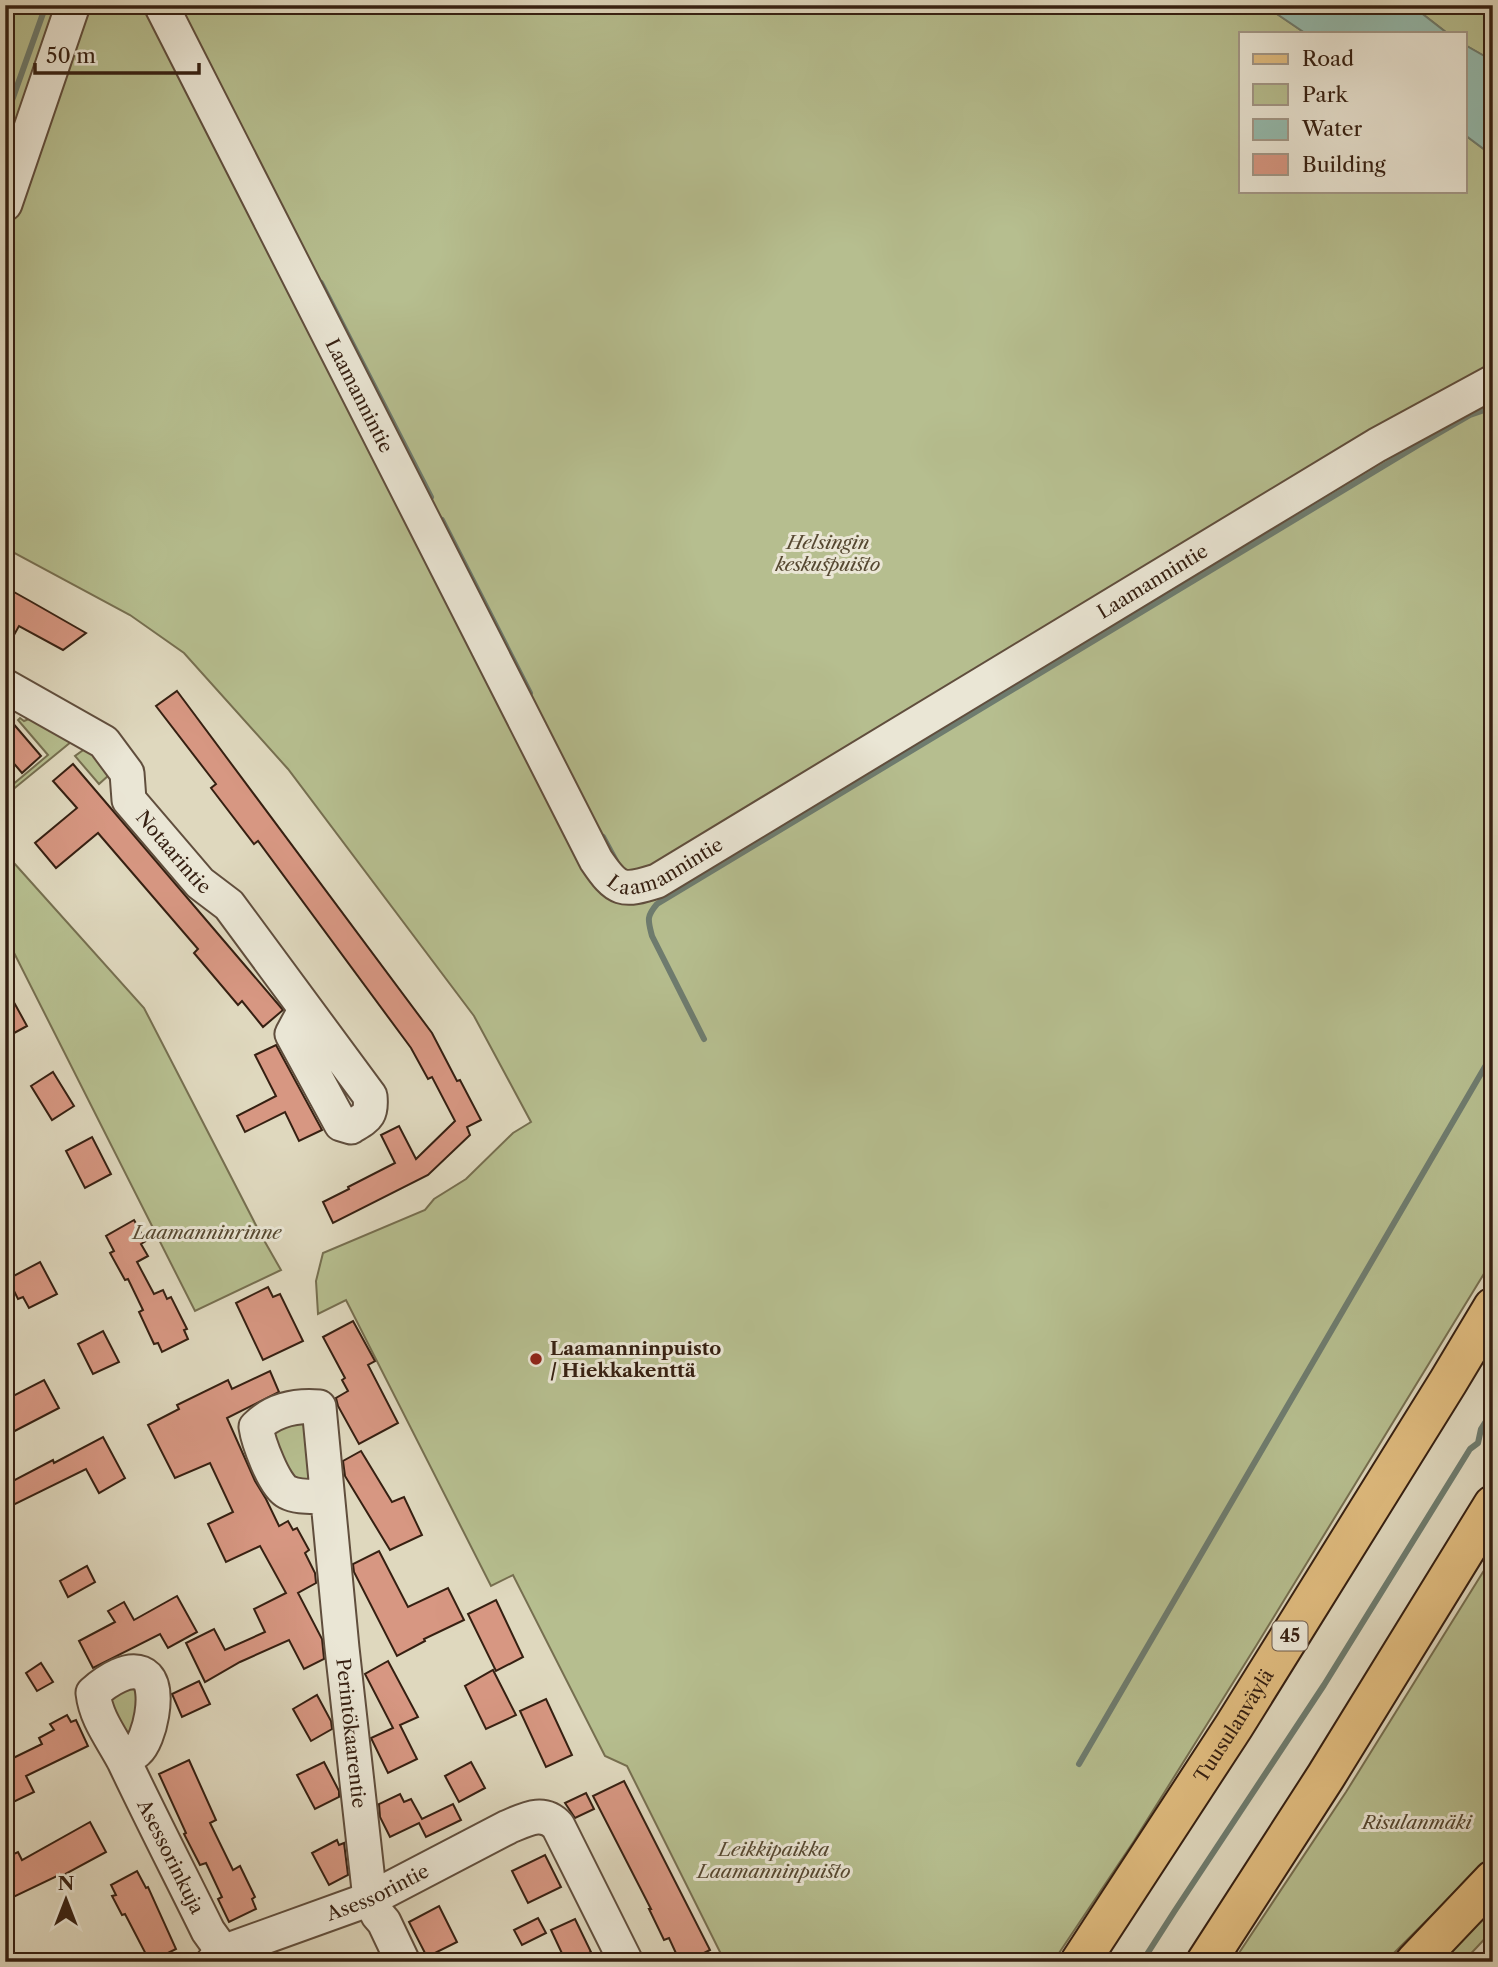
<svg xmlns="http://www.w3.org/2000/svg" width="1498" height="1967" viewBox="0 0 1498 1967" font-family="'Libre Caslon Text',serif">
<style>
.green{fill:#b6be8f;stroke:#766f50;stroke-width:2}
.water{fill:#94baad;stroke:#6e7c6f;stroke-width:2}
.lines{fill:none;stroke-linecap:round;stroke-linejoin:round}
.stream{stroke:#6e7c6f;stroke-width:6}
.building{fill:#d79782;stroke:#362012;stroke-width:2}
.minor-casing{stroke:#604e3d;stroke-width:37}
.major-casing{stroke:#362012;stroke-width:42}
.highway-casing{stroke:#362012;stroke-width:42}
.minor{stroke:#eae6d5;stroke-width:33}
.major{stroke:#e0bc7f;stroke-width:38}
.highway{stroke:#e0bc7f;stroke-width:38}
.poi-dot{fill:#8f2418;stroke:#eae6d5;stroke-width:2.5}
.labels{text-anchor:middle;stroke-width:6;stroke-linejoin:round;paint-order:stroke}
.shield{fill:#eae6d5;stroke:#6c5b4c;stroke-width:2}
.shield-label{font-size:18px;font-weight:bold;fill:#362012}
.street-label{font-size:19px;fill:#362012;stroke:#eae6d5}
.park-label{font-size:19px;font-style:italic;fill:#564831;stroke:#eae6d5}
.poi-label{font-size:19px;font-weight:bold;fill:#362012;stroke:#eae6d5;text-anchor:start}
</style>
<rect width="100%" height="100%" fill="#dfd8be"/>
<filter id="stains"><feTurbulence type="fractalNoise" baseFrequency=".00286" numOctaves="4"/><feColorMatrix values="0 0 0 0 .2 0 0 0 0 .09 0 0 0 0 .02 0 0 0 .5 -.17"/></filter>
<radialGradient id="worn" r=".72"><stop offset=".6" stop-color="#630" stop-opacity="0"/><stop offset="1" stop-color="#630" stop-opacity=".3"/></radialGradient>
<g class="green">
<polygon points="5,5 1259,5 1277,14 1305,33 1241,33 1241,191 1465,191 1465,135 1493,156 1493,1259 1256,1646 1134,1841 1053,1962 725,1962 627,1766 605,1756 513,1575 491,1586 346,1300 318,1314 316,1281 323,1253 425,1210 434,1199 466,1179 513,1133 531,1122 474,1016 288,769 184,653 130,615 5,548"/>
<polygon points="1411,5 1493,5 1493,61 1465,45 1465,33 1447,33"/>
<polygon points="20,718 24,721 31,718 77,737 5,796 5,791 48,755 18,720"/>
<polygon points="93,743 109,775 99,784 75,756"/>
<polygon points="5,853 144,1008 261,1235 281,1270 195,1311 5,935"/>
<polygon points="298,1420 304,1424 316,1476 298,1488 267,1433"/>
<polygon points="1493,1556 1493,1854 1385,1962 1233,1962 1346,1792"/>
<polygon points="127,1683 142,1691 130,1735 124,1735 107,1697"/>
<polygon points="1493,1906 1493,1930 1463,1962 1438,1962"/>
</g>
<g class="water">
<polygon points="1259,5 1411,5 1447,33 1305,33 1277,14"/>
<polygon points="1465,45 1493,61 1493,156 1465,135"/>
</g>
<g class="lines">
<g class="stream">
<polyline points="5,120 46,5"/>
<polyline points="321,283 431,497"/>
<polyline points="442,520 530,693"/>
<polyline points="603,837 616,861"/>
<path d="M704,1039l-52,-103c-4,-16 -6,-19 5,-32l763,-460 50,-29 23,-8"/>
<polyline points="1079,1764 1493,1053"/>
<polyline points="1142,1962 1174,1912 1324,1685 1470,1449 1478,1443 1481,1429 1493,1410"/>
</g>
</g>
<g class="building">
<polygon points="5,587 30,601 86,633 63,650 19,626 5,651"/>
<polygon points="177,691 432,1033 457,1081 460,1080 481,1120 467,1127 470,1135 428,1175 333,1223 323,1202 349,1189 348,1187 395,1163 381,1135 399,1126 416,1159 455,1121 432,1077 428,1079 411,1048 258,841 254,844 211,788 216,784 156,706"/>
<polygon points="5,714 41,756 22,773 5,753"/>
<polygon points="73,764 283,1010 263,1027 242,1001 238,1005 194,953 198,949 98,833 56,868 35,843 77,808 53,781"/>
<polygon points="5,986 27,1026 5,1038"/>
<polygon points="276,1045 322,1130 299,1141 285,1112 245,1132 237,1116 276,1096 255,1055"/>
<polygon points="53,1072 74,1106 52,1120 31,1086"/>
<polygon points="92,1137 111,1174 85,1188 66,1151"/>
<polygon points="134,1220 146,1241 141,1244 148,1256 137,1262 154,1294 163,1290 167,1299 171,1297 187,1329 184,1330 188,1339 162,1352 158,1343 154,1344 139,1312 143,1310 128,1279 125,1280 110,1253 114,1251 106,1236"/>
<polygon points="40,1262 57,1294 29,1308 23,1297 18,1299 8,1279"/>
<polygon points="268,1287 273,1297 280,1294 303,1341 263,1360 236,1303"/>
<polygon points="353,1321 375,1361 368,1365 398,1423 359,1444 338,1406 336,1398 348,1391 342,1380 345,1378 323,1337"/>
<polygon points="103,1331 119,1362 93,1374 78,1344"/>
<polygon points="270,1371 279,1392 227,1418 255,1481 266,1499 279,1526 288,1521 293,1530 297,1528 309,1550 305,1553 315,1573 316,1583 298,1593 322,1639 324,1659 304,1669 289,1640 240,1662 205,1682 186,1643 214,1629 225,1650 265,1632 254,1609 286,1593 260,1546 226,1562 208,1524 233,1512 210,1463 175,1478 148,1425 179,1409 177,1405 228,1380 232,1389"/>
<polygon points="44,1380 59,1408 5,1436 5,1400"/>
<polygon points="103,1437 125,1478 99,1493 86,1469 5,1509 5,1485 53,1460 54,1463"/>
<polygon points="361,1451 392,1502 404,1497 422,1535 390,1550 345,1476 343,1461"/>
<polygon points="379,1551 408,1607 448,1588 464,1620 424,1639 425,1641 397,1656 354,1572 353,1564"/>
<polygon points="87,1566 95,1582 68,1597 60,1581"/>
<polygon points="177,1596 197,1632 168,1648 160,1634 93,1668 79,1641 115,1622 108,1611 124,1602 134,1620"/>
<polygon points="496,1600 523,1657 496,1671 468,1614"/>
<polygon points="388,1661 418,1717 400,1725 417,1759 388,1773 371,1738 393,1728 365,1674"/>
<polygon points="41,1663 53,1682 37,1691 26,1673"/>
<polygon points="493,1670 516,1715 486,1729 465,1686"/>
<polygon points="199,1681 210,1704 182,1717 172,1694"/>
<polygon points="317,1695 331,1721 332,1729 311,1741 293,1709"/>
<polygon points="546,1699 572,1755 546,1767 520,1711"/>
<polygon points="67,1715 71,1722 76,1720 88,1746 26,1776 34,1792 5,1806 5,1762 42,1744 39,1738 54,1730 50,1724"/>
<polygon points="189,1760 216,1820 210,1823 233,1870 240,1866 255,1897 252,1899 256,1909 229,1922 218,1899 222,1897 206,1863 200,1865 184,1834 186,1833 159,1774"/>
<polygon points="324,1762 339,1791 339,1797 315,1809 297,1775"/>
<polygon points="471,1762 485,1788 459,1802 445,1776"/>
<polygon points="624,1781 710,1950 686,1962 680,1962 669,1938 664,1940 649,1909 651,1909 593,1796"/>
<polygon points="586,1793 594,1809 575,1818 565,1803"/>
<polygon points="400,1794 404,1802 411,1799 422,1819 453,1804 461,1820 426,1837 419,1823 390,1837 380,1817 379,1804"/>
<polygon points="90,1822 106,1852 60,1877 59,1875 5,1901 5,1858 18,1852 22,1860"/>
<polygon points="337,1840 339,1845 344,1843 348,1875 329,1885 312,1853"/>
<polygon points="545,1855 561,1887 528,1903 512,1871"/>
<polygon points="137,1871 146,1888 148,1887 176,1949 150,1962 125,1914 122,1915 112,1896 116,1895 111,1885"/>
<polygon points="439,1906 457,1942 427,1957 409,1922"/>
<polygon points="538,1918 546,1933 522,1945 514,1930"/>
<polygon points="575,1919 591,1952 571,1962 566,1962 551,1930"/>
</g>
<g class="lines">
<g class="minor-casing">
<g id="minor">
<path id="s1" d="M161,5l435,855c21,31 26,32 61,21l720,-436 116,-63"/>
<polyline points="5,204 73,5"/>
<path id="s2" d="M5,686l99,56 23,31 2,27 71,83 29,22 141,191c2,20 -3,21 -19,31l-10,-3 -49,-90 13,-24"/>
<path id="s3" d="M326,1497c-12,-1 -28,1 -39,-5 -13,-6 -29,-51 -31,-65 17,-17 39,-22 63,-20l23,241 28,251 8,16 6,7 19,40"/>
<path id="s4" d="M123,1759c4,-2 11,-5 14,-8 13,-12 23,-60 10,-74 -15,-15 -43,6 -54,16 3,26 19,45 31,68 27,57 56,113 84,170l15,21"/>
<path id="s5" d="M213,1962l10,-10 147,-53 138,-72c17,-7 35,-18 50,-1l68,136"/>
</g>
</g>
<g class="major-casing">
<polyline id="major" points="1415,1962 1493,1880"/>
</g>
<g class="highway-casing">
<g id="highway">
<path id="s6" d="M1080,1962l154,-236 214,-344 45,-75"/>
<polyline points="1206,1962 1326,1776 1493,1505"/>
</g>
</g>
<use href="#minor" class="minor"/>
<use href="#major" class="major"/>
<use href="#highway" class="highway"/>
</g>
<circle class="poi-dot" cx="536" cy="1359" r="7"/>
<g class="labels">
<rect class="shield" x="1272.5" y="1621.5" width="35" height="29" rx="5"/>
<g class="shield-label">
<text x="1290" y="1642">45</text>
</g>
<g class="street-label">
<text dy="7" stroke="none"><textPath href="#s1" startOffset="438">Laamannintie</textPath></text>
<text dy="7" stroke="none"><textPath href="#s1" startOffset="1612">Laamannintie</textPath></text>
<text dy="7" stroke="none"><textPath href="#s2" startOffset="248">Notaarintie</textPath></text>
<text dy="7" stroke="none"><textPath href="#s1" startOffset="1045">Laamannintie</textPath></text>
<text dy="7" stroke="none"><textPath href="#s6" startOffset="282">Tuusulanväylä</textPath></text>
<text dy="7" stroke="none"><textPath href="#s3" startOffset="509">Perintökaarentie</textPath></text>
<text dy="7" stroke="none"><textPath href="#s4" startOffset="338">Asessorinkuja</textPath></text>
<text dy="7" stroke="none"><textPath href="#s5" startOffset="180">Asessorintie</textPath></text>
</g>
<g class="park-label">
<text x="828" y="549">Helsingin<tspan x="828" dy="22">keskuspuisto</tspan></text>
<text x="207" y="1239">Laamanninrinne</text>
<text x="1417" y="1829">Risulanmäki</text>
<text x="774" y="1856">Leikkipaikka<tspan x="774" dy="22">Laamanninpuisto</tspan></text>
</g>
<g class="poi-label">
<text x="550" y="1355">Laamanninpuisto<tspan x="550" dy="22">/ Hiekkakenttä</tspan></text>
</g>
</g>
<rect width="1498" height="1967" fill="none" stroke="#dfd8be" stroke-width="28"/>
<rect x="7" y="7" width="1484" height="1953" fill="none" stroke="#362012" stroke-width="3.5"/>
<rect x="14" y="14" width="1470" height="1939" fill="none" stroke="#362012" stroke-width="2"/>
<rect x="1239" y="32" width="228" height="161" fill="#eae6d5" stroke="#a29787" stroke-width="2"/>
<rect x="1253" y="54" width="35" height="10" fill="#e0bc7f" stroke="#a29787" stroke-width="2"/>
<text x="1302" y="66" font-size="21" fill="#362012">Road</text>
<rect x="1253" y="84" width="35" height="21" fill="#b6be8f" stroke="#a29787" stroke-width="2"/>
<text x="1302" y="102" font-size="21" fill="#362012">Park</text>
<rect x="1253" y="119" width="35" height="21" fill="#94baad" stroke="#a29787" stroke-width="2"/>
<text x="1302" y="136" font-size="21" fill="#362012">Water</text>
<rect x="1253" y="154" width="35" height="21" fill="#d79782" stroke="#a29787" stroke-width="2"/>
<text x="1302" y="172" font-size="21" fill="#362012">Building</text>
<g transform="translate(66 1900)" stroke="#eae6d5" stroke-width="5" paint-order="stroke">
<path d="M0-5L12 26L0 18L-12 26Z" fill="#362012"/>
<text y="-10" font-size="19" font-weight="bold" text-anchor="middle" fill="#362012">N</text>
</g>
<path d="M35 63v10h164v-10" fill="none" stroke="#362012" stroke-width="3.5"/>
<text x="46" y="63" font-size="21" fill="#362012" stroke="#eae6d5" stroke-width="5" paint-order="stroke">50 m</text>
<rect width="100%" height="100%" filter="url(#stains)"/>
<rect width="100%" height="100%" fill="url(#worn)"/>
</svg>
